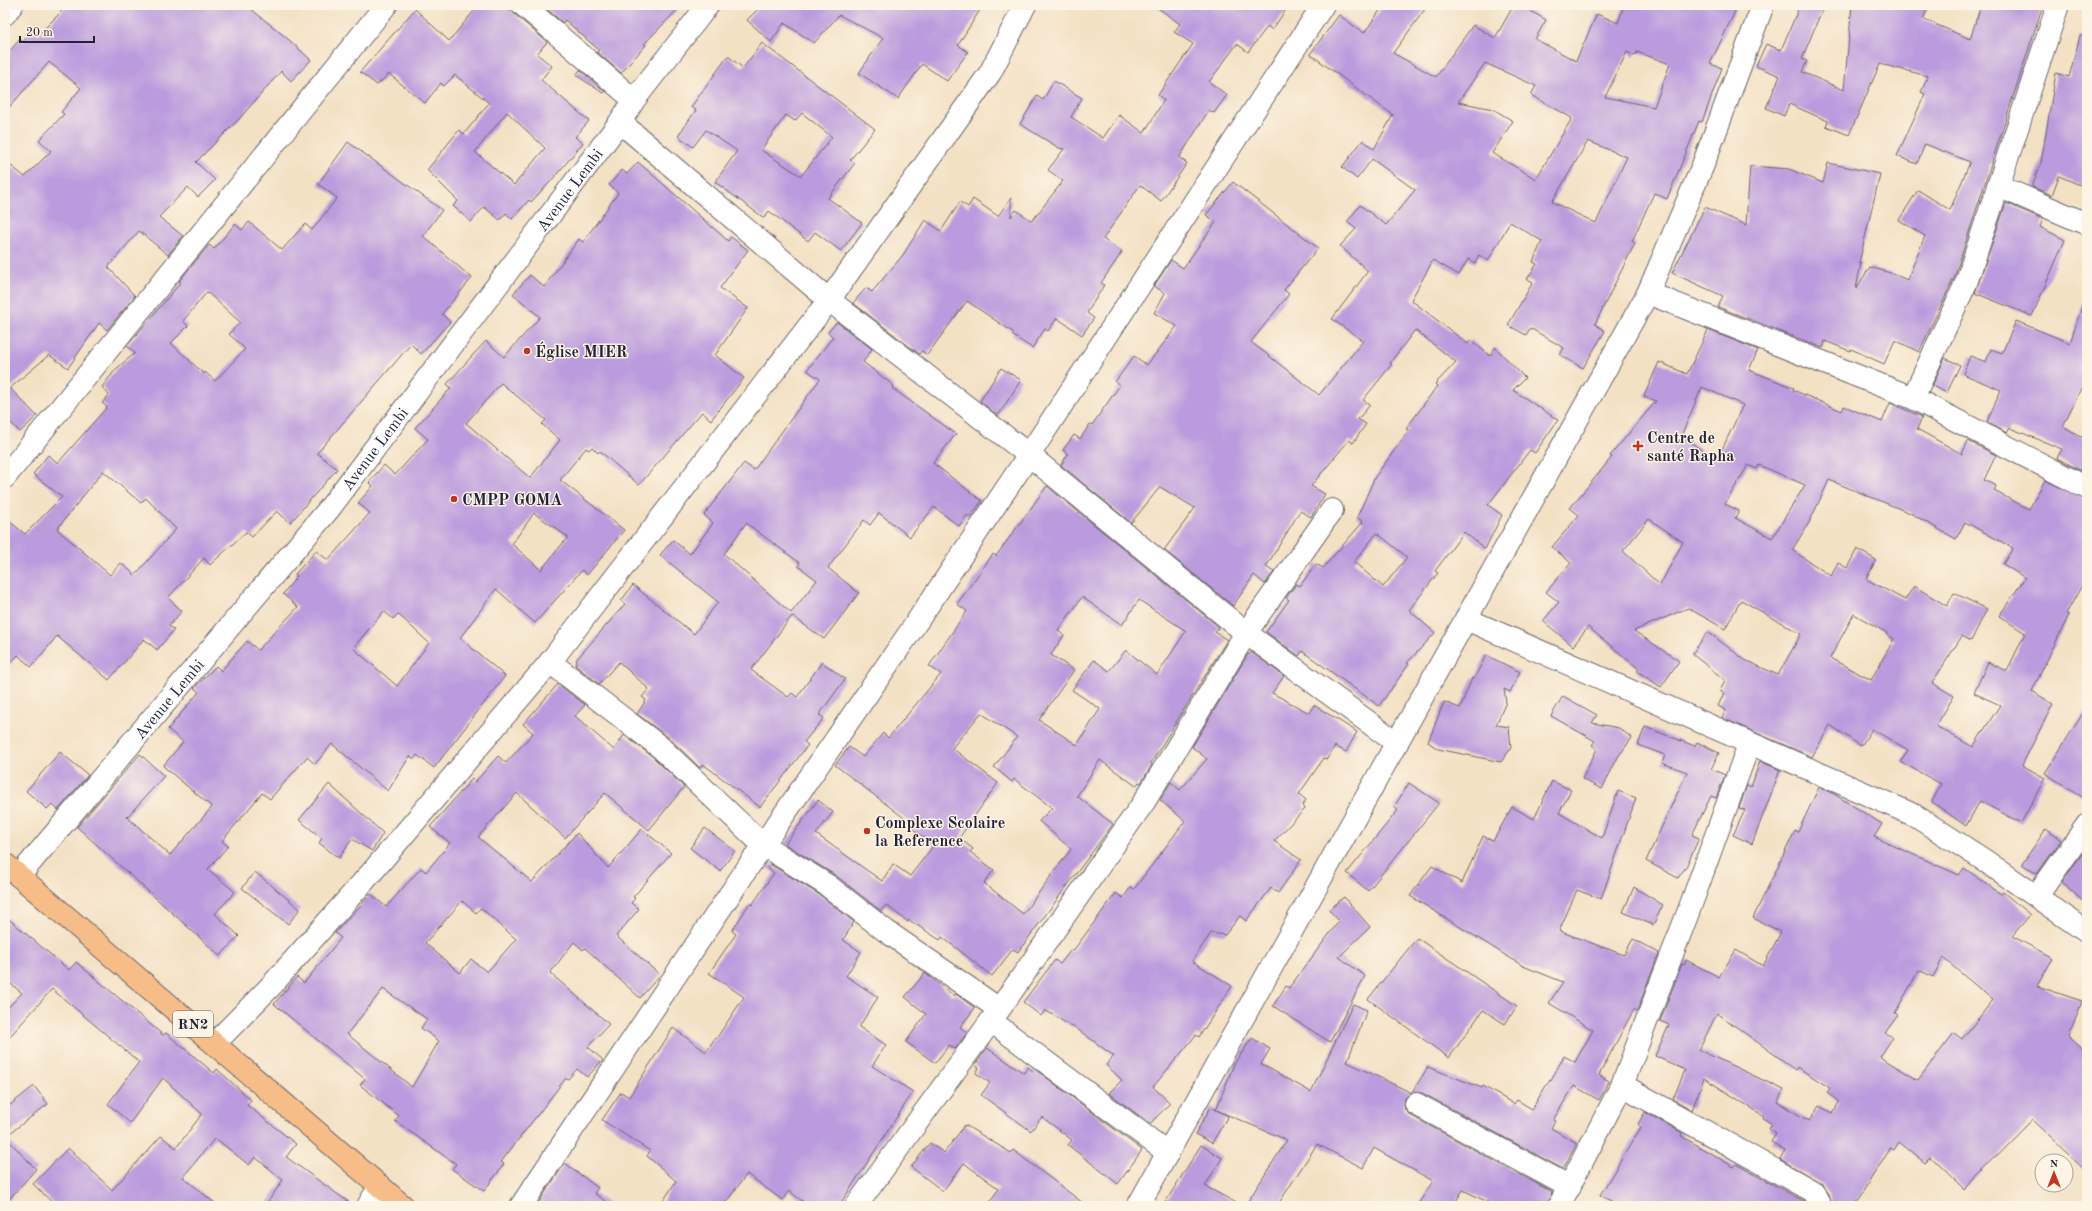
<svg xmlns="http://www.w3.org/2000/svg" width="2092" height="1211" viewBox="0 0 2092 1211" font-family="'Old Standard TT',serif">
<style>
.building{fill:#ba9bdd;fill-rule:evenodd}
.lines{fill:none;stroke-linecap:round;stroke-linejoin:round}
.minor-casing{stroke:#6b656b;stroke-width:24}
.highway-casing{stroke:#6b656b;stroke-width:24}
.minor{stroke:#fff;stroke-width:22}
.highway{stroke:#f7bd88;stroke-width:22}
.poi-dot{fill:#c8321e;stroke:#fcf5e5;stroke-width:1.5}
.labels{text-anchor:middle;stroke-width:3;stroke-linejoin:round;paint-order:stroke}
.shield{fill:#fcf5e5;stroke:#63616e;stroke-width:1}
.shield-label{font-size:15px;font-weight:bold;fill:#22223b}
.street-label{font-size:16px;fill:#22223b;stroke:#fcf5e5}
.poi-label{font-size:16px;font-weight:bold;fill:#22223b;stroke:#fcf5e5;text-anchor:start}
</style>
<rect width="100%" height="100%" fill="#fcf5e5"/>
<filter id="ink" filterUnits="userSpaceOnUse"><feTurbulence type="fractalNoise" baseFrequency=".025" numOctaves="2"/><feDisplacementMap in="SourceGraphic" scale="8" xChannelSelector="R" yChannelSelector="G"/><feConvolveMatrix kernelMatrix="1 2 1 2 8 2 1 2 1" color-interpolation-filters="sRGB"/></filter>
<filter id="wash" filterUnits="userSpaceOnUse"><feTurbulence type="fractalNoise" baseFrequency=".012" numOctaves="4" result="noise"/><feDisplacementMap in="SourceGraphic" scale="16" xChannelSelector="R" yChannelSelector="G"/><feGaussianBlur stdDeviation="0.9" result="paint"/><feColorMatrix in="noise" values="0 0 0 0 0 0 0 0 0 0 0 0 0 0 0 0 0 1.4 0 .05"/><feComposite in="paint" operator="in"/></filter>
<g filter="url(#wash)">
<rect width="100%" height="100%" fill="#f3e1c4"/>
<g id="blocks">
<g class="building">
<polygon points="68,5 246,5 288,39 311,60 291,81 281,71 239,119 196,162 215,180 198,197 188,187 159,217 183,236 168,255 139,231 108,267 135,296 107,330 99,323 68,368 49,355 10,388 37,416 20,432 5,417 5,161 25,177 51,151 39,140 64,114 61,112 81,88 49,62 5,112 5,57 20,39 23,42 33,29 39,34"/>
<path d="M479,5h25l43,37 -10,12 15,12 -11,14 48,41 -14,16 8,6 -31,37 -21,22 -2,-2 -17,19 -6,-6 -6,7 -16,-13 -13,15 -18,-16 5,-5 -31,-31 32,-40 5,4 25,-31 -34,-28 -11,11 -3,-3 -16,20 -36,-29 -12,11 -17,-13 55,-63 34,32zM507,112l38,36 -31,37 -39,-33z"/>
<polygon points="548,5 682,5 644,44 646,45 621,73 597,52 599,50 565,20 563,23 547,9 549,6"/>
<polygon points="757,5 983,5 958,45 968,52 947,81 922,64 898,99 859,73 883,38 839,15 814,43 784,23 771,42 747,20 760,7"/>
<polygon points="1154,5 1289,5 1272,30 1268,26 1248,52 1237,44 1209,82 1227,95 1214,113 1209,110 1179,158 1187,163 1161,201 1140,185 1103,239 1122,252 1101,283 1104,285 1087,313 1094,318 1082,335 1057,318 1048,331 1045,329 1032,348 1012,335 1014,333 967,301 927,355 922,351 919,354 853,303 866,288 872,292 903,255 925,220 941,231 960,202 968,207 973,199 998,216 1011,198 1011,217 1016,210 1032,221 1063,181 1048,170 1064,149 1059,148 1020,124 1037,96 1043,100 1054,81 1082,98 1071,117 1103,138 1119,115 1144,133 1164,100 1158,95 1193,44 1174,32 1180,24"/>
<path d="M1384,5h44l-35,48 43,24 37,-52 22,13 19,-33h6l26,15 -11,19 41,22 21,-47 21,9 6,-18h114l-28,59 12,4 -20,54 -3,-1 -32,78 -13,-6 -22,48 3,2 -40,81 10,7 -22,37 -23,-13 4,-7 -34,-20 -4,7 -18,-10 25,-43 -6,-3 10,-15 -4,-2 9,-21 -32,-19 -22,39 -9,-6 -4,8 -7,-4 -9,16 -26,-15 -22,40 57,44 3,-4 19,16 5,-9 30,31 -12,12 45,30 -23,33 -5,-3 -42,55 14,10 -17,34 -21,-17 -29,39 3,2 -29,37 26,23 -28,30 2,1 -30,42 -77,-55 -3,5 -33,-24 23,-32 -3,-2 10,-14 4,2 16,-22 7,4 40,-46 -6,-5 18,-40 34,-47 -3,-1 31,-43 -2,-2 21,-22 -41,-32 -25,33 2,1 -29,36 7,5 -12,14 8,5 -13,19 -4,-3 -38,46 14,8 -14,23 -11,-6 -34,56 8,5 -9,12 -11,-9 -21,31 -69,-56 31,-42 -35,-21 -29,36 -70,-58 7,-11 -5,-4 11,-15 6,4 10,-15 2,1 28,-40 -5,-3 19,-26 13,9 30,-39 -23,-13 11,-20 -11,-7 17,-26 12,8 33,-46 -10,-7 27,-33 85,66 -34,42 5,4 -38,48 68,53 44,-54 -31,-22 36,-48 -28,-25 16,-17 -9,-7 13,-17 26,20 29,-35 -43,-31 -15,20 -15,-12 21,-27 11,9 19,-34 -83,-61 29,-39 25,18zM1627,52l8,4 2,-4 33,12 -16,43 -49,-10zM1485,63l51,23 -5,9 41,23 -36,61 -44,-26 21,-32 -20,-12 -35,-7zM1588,141l39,16 -31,66 -44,-21zM1377,533l30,24 -24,30 -29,-25z"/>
<polygon points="1800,5 1824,5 1802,59 1807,61 1802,72 1844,90 1852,5 1929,5 1923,19 1970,39 1981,5 2043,5 1954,278 1919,352 1895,340 1884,364 1851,349 1850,351 1825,341 1823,348 1718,307 1723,296 1672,273 1705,207 1746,225 1750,166 1789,169 1823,183 1828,163 1880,174 1859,263 1861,263 1856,289 1870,267 1894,274 1907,280 1925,236 1899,220 1918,190 1950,210 1970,162 1925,144 1917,164 1897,156 1925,94 1921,92 1928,76 1880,64 1849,135 1826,126 1828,121 1789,104 1784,116 1766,108 1780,76 1756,66 1766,44 1781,50"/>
<polygon points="2080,36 2087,36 2087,188 2059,176 2052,195 2032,187 2041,163 2056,73 2069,77"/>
<path d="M762,43l113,86 -25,31 5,3 -27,35 34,25 -21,28 -26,-19 -7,9 -39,-30 -5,7 -49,-36 22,-31 -31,-21 -13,17 -15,-11 18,-26 -5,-3 37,-51 15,12zM802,113l30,24 -31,39 -40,-26 25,-35 9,6z"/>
<polygon points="580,70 605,91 603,93 576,75"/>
<path d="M348,142l94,68 -19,26 49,42 -30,36 8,8 -29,32 -10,-10 -94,109 20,16 -47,54 -13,-12 -25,26 -6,-5 -36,33 -6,-7 -36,40 14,13 -13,15 5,4 -17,20 -13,-11 -35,41 -52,-44 -26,31 -13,-12 -13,14v-151l20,16 37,-37 -29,-23 15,-19 10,8 49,-56 -5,-4 7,-8 -7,-8 14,-18 19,-16 -8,-7 54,-64 -2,-1 30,-36 5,4 21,-25 7,6 7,-8 33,28 23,-26 7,6 25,-32 -19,-14zM207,292l33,30 -11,12 16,15 -30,32 -10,-9 -1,2 -33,-31 17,-17 -5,-5zM103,471l38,32 5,-5 30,31 -41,46 -14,-12 -11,12 -53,-46z"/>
<path d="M638,162l90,79 3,-4 17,13 -28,38 28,20 -33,47 29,23 -33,42 -9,-8 -63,73 -39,-34 -2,2 -6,-6 -3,3 -3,-2 -26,32 64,50 -37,45 -5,-5 -47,53 -39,-34 -36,49 45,38 -71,92 -17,-13 -3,4 -4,-3 -22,35 -56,-47 -17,20 -8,-7 -37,42 -8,-6 -40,48 6,5 -20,23 27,23 -20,22 24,22 -19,20 -143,-129 63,-73 24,22 -37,41 43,38 42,-48 -49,-41 20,-24 -15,-13 31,-37 -5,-4 22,-22 5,5 26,-30 11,9 40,-43 -15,-13 14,-18 -2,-2 21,-23 12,9 42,-47 -12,-10 15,-17 -4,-4 15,-17 11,10 33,-36 -13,-11 36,-40 -4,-4 25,-28 14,-15 18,16 36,-40 -27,-23 17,-19 14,12 35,-48 4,3 35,-49 -9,-8 13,-15 5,4zM501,383l45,37 -4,4 18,16 -30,38 -64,-55zM534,513l34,24 -27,33 -29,-26zM384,611l9,8 5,-5 31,29 -32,43 -44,-38z"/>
<polygon points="2006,203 2043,219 2040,227 2065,240 2032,316 1975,293"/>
<polygon points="2083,303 2087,304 2087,376 2063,426 2087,440 2087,474 2057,458 2062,449 2010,428 2007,433 1987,422 2001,390 1963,374 1970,356 1986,362 1991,349 2002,353 2016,321 2070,343"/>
<path d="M837,322l35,27 -9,13 31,24 -2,2 64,46 -23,29 49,38 -12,16 -3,-2 -8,11 -25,-19 -24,30 -31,-24 -9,12 -6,-5 -36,48 31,25 -35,46 -32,-23 -41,54 37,27 4,-4 5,4 25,-35 23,17 -26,36 5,3 -20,24 4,3 -48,62 -57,-43 -3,4 -31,-30 -32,-24 9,-14 -4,-3 7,-8 -30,-27 -20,22 -24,-19 2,-3 -1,-2 49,-56 -4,-3 12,-16 61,49 24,-32 -58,-47 13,-15 17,14 23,-31 -9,-8 40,-52 10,7 66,-91 -13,-9 26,-33 -5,-5zM746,523l54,40 -2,3 19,14 -26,33 -67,-59z"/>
<path d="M1708,330l50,20 -9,20 45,18 -1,2 49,21 2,-5 38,16 8,-19 32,14 -5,12 45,25 6,-13 28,14 -12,25 12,6 -2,5 35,18 16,-29 42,20v76l-21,38 3,1 -37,76 21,13 -31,61 23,13 -24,45 -41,-22 -14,25 -34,-24 9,-18 -40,-22 7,-12 -36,-21 -11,17 -31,-21 -18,32 -90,-39 4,-8 -8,-4 6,-13 -4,-2 5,-11 -33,-26 16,-22 37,28 33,15 23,-41 -60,-34 -16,29 -37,-21 -54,23 45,30 -18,26 -24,-16 2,-2 -51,-42 -15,19 -30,-25 16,-19 -13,-10 25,-29 -19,-16 27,-32 -9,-7 42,-51 -2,-1 46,-55 -12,-5 15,-34 28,12zM1702,387l41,18 -26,55 -36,-24zM1748,465l9,4 2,-4 46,20 -33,53 -37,-20 4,-7 -14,-7zM1829,480l81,33 46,26 9,-17 48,26 -10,16 22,14 -26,38 26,17 -18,38 -19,-9 -14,31 26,12 -27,42 -37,-21 18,-30 -22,-13 30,-47 9,5 16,-32 -33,-16 -7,13 -33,-20 -9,14 -39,-21 10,-19 -19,-11 -10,19 -9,-5 -7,13 -39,-26 18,-29zM1649,519l34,23 -23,43 -37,-34zM1854,614l33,19 -1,1 8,5 -23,41 -41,-22z"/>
<polygon points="1945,358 1960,365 1947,393 1932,386"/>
<polygon points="1001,368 1021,380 998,416 980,401"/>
<path d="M1047,486l172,141 -4,5 12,8 -76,123 1,2 -11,18 -2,-1 -3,4 -36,-26 -23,36 36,28 -95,128 -5,-3 -21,27 -50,-39 -2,3 -31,-20 -1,2 -22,-17 -5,6 -46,-36 -50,-31 33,-44 15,12 -17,22 66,47 11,-17 17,12 24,-31 -24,-18 2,-3 -77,-59 14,-18 14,10 20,-24 5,5 53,-64 -12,-8 38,-55 -10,-7 36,-50 3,2zM1082,597l40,28 17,-25 47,31 -29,44 -31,-25 -17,21 -15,-11 -22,30 28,19 -23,36 -38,-25 35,-50 -23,-15 13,-20 -6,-4zM981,713l36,24 -23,30 18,15 2,-3 38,29 -13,13 32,28 -48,65 -39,-31 10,-13 -24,-18 3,-3 -14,-11 39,-55 -46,-35z"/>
<polygon points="1251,652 1284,676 1272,693 1309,713 1314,705 1357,732 1346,752 1335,746 1327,759 1324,758 1299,794 1306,800 1303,805 1305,809 1274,841 1301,860 1278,893 1271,888 1246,921 1240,916 1225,935 1211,933 1192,961 1232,986 1199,1037 1196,1035 1153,1087 1170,1103 1150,1124 1109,1093 1122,1080 1106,1065 1114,1056 1073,1026 1072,1027 1045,1010 1041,1016 1023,1002 1055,960 1060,964 1071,950 1073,951 1116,893 1123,898 1131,887 1134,889 1185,821 1160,800 1171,782 1180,790 1207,759 1192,747 1248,654 1249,655"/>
<polygon points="1486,655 1520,672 1510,692 1504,689 1506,702 1496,725 1509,727 1511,748 1501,762 1438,749 1428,742 1444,702 1460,708 1472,678 1474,679"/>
<path d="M558,684l27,21 -10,11 39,34 10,-15 28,21 32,31 -35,43 -44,-37 -40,45 -48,-45 -39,44 54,45 45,-49 31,35 34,-39 29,24 -38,44 2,1 -4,5 8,6 -23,27 44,39 -20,23 -55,-50 -2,2 -9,-8 -24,31 59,51 -21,23 15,13 -16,17 -10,-8 -9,10 -2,-1 -65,84 3,2 -20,27 -32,-22 4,-5 -61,-43 4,-5 -39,-31 5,-6 -91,-75 23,-27 7,6 37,-45 -6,-5 36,-39 15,13 35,-39 5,4 24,-29 -20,-16 42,-48 3,3 23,-26 8,7 27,-30 -10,-9zM462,901l14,12 5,-5 35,31 -29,33 -16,-13 -11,14 -35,-30zM383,989l44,30 -6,9 18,13 -27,46 -65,-53z"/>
<polygon points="1563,696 1597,715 1592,723 1619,728 1632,738 1618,757 1602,789 1582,779 1597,749 1592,745 1595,741 1551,716"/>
<polygon points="2087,707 2087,800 2045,773"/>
<polygon points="1645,727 1695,746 1697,742 1719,753 1711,769 1725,775 1716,798 1711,796 1692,835 1699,838 1686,867 1678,878 1646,861 1687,772 1662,763 1665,755 1638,745"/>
<polygon points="60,752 88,775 58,810 52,804 47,809 26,791"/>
<polygon points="1760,761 1780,770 1752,844 1733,835 1745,810 1739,808 1747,785 1751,787"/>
<polygon points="1552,781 1571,790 1559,813 1602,838 1618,791 1636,798 1601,899 1577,890 1559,931 1624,955 1633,939 1659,953 1637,1011 1634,1009 1599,1075 1609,1081 1599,1100 1574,1086 1553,1120 1555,1121 1551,1128 1577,1143 1563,1169 1422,1093 1412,1092 1428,1067 1482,1088 1483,1086 1514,1104 1517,1100 1532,1109 1550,1079 1551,1080 1564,1056 1575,1062 1593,1030 1549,1003 1563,982 1523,966 1410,896 1432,866 1462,883 1483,836 1493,841 1512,807 1534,819"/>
<polygon points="1409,783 1439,803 1368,891 1347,873 1398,810 1394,807"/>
<polygon points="329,784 383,833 372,851 352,839 339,858 319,843 322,838 299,820"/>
<path d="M1819,787l15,7 48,30 -8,13 85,38 5,-7 37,26 2,-2 27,23 -18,21 41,22 -16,28 45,15 -13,36 18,16v119l-55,-52 -68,69 -33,-32 -6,6 -26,-21 -5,8 -4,-2 -36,58h-22l-3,-12 -7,-10 -42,-25 5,-9 -14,-8 5,-8 -7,-5 3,-5 -9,-6 1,-2 -60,-38 -12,32 -19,-11 12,-29 -30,-14 14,-31 -9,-4 22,-57 2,1 2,-5 33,17 17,-27 27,16 18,-34 -28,-14 42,-87 3,1zM1943,958l50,42 -31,39 -8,-6 -36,47 -38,-23 13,-20 -8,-4 13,-18 -3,-2 24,-43 14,7zM1717,1013l79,57 1,-3 33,21 -3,5 12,9 -6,11 -14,-7 -10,15 -32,-19 7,-12 -85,-40z"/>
<polygon points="705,828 735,851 720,871 690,848"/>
<polygon points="2046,829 2061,840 2037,874 2022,864"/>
<polygon points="2082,854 2087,858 2087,905 2062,882"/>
<polygon points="770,864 820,895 854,922 843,940 861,952 846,976 878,997 859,1027 886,1045 872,1066 913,1092 839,1206 809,1206 789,1191 782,1200 747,1174 723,1206 660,1206 676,1181 647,1156 650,1151 602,1120 621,1092 629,1097 673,1028 706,1052 715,1038 716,1039 744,997 709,973 736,934 732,931 749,904 752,905 774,873 767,868"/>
<polygon points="255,872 300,909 288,924 242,888"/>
<polygon points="1634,887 1663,905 1653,925 1623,912"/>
<polygon points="1344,897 1370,927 1339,957 1365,976 1330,1042 1273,1006 1286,986 1289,988 1339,921 1329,910"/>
<polygon points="5,916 69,970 76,962 163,1035 166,1033 214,1073 217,1069 251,1100 247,1105 296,1144 286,1157 354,1206 265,1206 283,1180 255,1157 249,1165 215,1138 183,1177 218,1206 56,1206 33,1184 68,1148 112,1190 161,1136 176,1148 202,1114 163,1078 130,1123 108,1104 139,1062 52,989 5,1042 5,1011 22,993 5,979"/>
<polygon points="1417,938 1517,1006 1505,1024 1483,1010 1449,1058 1368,999"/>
<polygon points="925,973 954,996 956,994 975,1008 960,1027 967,1033 955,1049 949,1045 935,1063 906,1042 926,1014 905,997"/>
<polygon points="1353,1004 1367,1010 1347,1062 1412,1093 1405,1098 1404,1104 1405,1110 1410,1115 1552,1192 1547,1206 1496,1206 1463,1190 1453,1206 1417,1206 1433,1181 1374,1148 1363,1168 1317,1144 1277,1206 1245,1206 1287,1140 1216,1110 1234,1064 1252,1038 1270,1049 1261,1064 1311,1092"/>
<polygon points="987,1048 1024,1073 1028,1067 1033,1071 1035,1069 1142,1150 1118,1184 1068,1145 1072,1140 1042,1117 1031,1131 981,1095 990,1083 976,1073 979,1068 975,1065"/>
<polygon points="34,1086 48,1104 5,1137 5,1109"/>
<polygon points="1211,1107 1228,1116 1212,1143 1195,1134"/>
<polygon points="1645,1112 1682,1133 1681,1136 1734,1167 1736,1164 1803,1201 1806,1206 1620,1206 1600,1195 1641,1127 1638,1124"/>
<polygon points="965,1125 1011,1153 1013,1150 1087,1206 986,1206 999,1189 964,1163 943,1191 911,1167 930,1143 944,1153"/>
<polygon points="5,1137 36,1169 5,1204"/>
<polygon points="1201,1145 1222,1158 1205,1186 1242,1206 1163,1206"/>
<polygon points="565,1163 598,1188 594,1193 612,1206 536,1206"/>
</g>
</g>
</g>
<g filter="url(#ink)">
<use href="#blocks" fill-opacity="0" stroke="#6b656b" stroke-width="1"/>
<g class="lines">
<g class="minor-casing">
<g id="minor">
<polyline points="523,5 634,100"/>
<polyline points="5,14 12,5"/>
<polyline points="620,122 829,300 1029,455 1246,633 1397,743"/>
<polyline points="1998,186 2087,224"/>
<polyline points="1648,293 1913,398 2087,488"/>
<polyline points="1913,398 1966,283 2058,5"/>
<polyline points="5,477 386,5"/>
<polyline points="1466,619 1914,815 1984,860 2087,932"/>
<polyline points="550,662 660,747 763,845 827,885 886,931 999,1009"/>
<path id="s1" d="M19,876l310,-367 291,-387 14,-22 74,-95"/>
<polyline points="2037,896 2087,825"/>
<polyline points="991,1021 1168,1153"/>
<polyline points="215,1043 270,987 372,872 550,662 829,300 990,73 1025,5"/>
<polyline points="1622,1085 1812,1191 1819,1201 1819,1206"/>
<polyline points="1416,1104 1570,1187"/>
<polyline points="368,1206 380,1186"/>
<polyline points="521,1206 763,845 910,632 1029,455 1323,5"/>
<polyline points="856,1206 991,1021 1144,802 1246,633 1332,510"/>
<polyline points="1138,1206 1648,293 1703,165 1763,5"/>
<polyline points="1559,1206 1622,1085 1689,910 1749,744"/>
</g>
</g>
<g class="highway-casing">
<polyline id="highway" points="5,864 403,1206"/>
</g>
<use href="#minor" class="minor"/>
<use href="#highway" class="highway"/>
</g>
</g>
<g class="poi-dot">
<circle cx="527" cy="351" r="4"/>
<path d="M1636 440h4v4h4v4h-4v4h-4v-4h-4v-4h4z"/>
<circle cx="454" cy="499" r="4"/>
<circle cx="867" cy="831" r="4"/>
</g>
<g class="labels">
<rect class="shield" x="173" y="1011" width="40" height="26" rx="3"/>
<g class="shield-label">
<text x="193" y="1029">RN2</text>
</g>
<g class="street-label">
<text dy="6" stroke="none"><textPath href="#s1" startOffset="880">Avenue Lembi</textPath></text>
<text dy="6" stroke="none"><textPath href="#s1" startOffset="556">Avenue Lembi</textPath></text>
<text dy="6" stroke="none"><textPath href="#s1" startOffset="232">Avenue Lembi</textPath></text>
</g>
<g class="poi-label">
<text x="535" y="357">Église MIER</text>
<text x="1647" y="443">Centre de<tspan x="1647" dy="18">santé Rapha</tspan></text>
<text x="462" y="505">CMPP GOMA</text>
<text x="875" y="828">Complexe Scolaire<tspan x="875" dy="18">la Reference</tspan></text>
</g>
</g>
<rect width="2092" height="1211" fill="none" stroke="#fcf5e5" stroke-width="20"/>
<g transform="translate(2054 1173)"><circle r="19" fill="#fcf5e5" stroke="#a5a1a1"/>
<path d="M0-3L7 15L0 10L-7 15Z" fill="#c8321e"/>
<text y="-6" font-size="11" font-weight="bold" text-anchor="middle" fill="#22223b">N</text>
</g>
<path d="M20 36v6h74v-6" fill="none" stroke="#22223b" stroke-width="2"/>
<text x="26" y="36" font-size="12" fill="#22223b" stroke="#fcf5e5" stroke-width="3" paint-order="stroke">20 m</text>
</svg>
